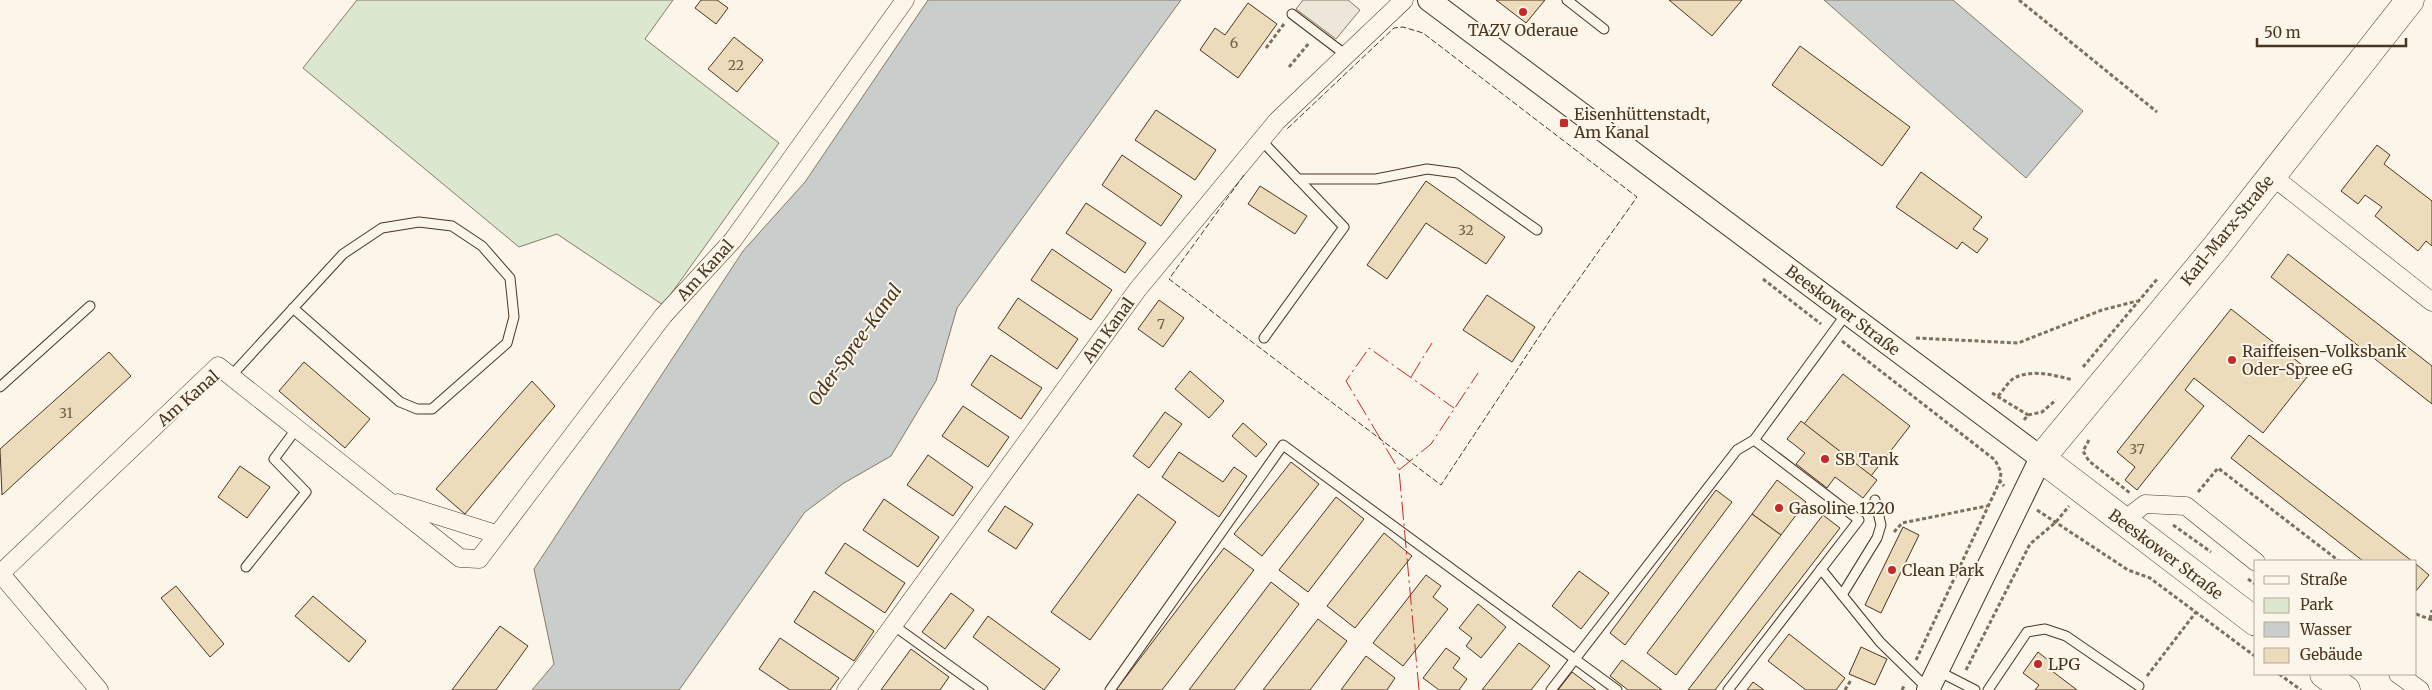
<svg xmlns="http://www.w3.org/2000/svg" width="2432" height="690" viewBox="0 0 2432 690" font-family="Merriweather,serif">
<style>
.green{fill:#dce7d0;stroke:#887966}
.parking{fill:#ede7d9;stroke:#887966}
.water{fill:#c9cecd;stroke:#887966}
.building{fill:#ecdcbc;stroke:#4a3520}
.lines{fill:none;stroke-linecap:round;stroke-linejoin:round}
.service-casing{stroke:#4a3520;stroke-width:11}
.minor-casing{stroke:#4a3520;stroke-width:19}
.tertiary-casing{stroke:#4a3520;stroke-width:24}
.primary-casing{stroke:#4a3520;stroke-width:29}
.path{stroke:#7f6f5c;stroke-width:3;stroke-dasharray:4 2.5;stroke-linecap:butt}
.service{stroke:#fbf6e9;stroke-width:9}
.minor{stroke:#fbf6e9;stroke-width:18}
.tertiary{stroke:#fbf6e9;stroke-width:22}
.primary{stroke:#fbf6e9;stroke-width:28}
.fence{stroke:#4a3520;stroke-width:1;stroke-dasharray:6 2.5;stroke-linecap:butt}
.power{stroke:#c62828;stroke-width:1;stroke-dasharray:18 4 2.5 4;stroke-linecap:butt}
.poi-dot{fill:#c62828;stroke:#fbf6e9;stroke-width:2}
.labels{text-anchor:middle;stroke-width:4;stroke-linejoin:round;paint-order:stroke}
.number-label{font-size:14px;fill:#725f47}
.poi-label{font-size:16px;fill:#4a3520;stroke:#fbf6e9;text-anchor:start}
.street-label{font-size:16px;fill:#4a3520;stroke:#fbf6e9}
.water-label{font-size:18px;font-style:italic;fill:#4a3520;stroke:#fbf6e9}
</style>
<rect width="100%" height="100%" fill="#fbf6e9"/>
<polygon class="green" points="357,0 673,0 645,39 779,143 663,305 557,234 519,247 303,68"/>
<polygon class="parking" points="1303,0 1348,0 1360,10 1336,39 1296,9"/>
<g class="water">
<polygon points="928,0 1181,0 957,308 936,381 891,456 844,483 805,512 679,690 532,690 554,664 534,569 743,251 805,182"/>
<polygon points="1824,0 1953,0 2083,111 2026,178"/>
</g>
<g class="building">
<polygon points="701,0 717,0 728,8 716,24 695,8"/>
<polygon points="1496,0 1545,0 1526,23"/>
<polygon points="1669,0 1742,0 1712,36"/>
<polygon points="1248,3 1277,24 1238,78 1200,50 1215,28 1225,35"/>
<polygon points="734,37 763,60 737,92 708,69"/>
<polygon points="1800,46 1910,127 1882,166 1772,85"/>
<polygon points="1156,110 1216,150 1195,180 1135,140"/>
<polygon points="2377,145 2390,155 2384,164 2432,201 2432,246 2426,241 2418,251 2375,216 2382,207 2365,195 2358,204 2341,191"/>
<polygon points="1122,155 1182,196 1161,226 1102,185"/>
<polygon points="1921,172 1982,217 1973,229 1988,239 1977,253 1962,242 1957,249 1896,207"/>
<polygon points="1426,181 1505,237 1486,264 1426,223 1387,279 1367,265"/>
<polygon points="1260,186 1307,216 1295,234 1248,204"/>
<polygon points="1086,203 1146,243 1125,273 1066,233"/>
<polygon points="1052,249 1112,290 1091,320 1031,280"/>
<polygon points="2288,254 2432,366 2432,404 2271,277"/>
<polygon points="1487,295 1535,327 1512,362 1463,330"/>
<polygon points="1018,298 1078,339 1057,369 998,328"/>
<polygon points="1159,300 1184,318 1163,347 1138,329"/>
<polygon points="2231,309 2311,372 2263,433 2194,378 2185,390 2204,406 2137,490 2125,480 2135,467 2117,452"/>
<polygon points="109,352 131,376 2,495 0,449"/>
<polygon points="991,355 1042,388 1021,419 971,385"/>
<polygon points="304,362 370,419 345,448 279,391"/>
<polygon points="1190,371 1224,401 1209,418 1175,389"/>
<polygon points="1843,374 1910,426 1871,476 1804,424"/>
<polygon points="532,381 555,406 465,514 436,489"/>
<polygon points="963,406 1009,437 988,467 942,436"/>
<polygon points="1165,412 1182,424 1149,468 1133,456"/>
<polygon points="1801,421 1877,480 1863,498 1835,477 1827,488 1796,464 1805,453 1787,439"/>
<polygon points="1243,423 1267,444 1256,457 1232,436"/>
<polygon points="2249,435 2412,561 2363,561 2231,458"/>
<polygon points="1179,452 1223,482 1234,467 1247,476 1219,517 1162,477"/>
<polygon points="928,455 973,487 953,516 907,485"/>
<polygon points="1291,462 1319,484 1262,556 1234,534"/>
<polygon points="240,466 270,487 247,518 218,497"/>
<polygon points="1777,480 1806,502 1781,535 1752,514"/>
<polygon points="1716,490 1732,502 1625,645 1610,633"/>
<polygon points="1138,494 1176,522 1090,640 1051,612"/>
<polygon points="1336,497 1364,519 1308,592 1279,570"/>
<polygon points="884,499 939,537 918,567 863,530"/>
<polygon points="1005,506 1033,524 1016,549 988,531"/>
<polygon points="1752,514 1781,535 1676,675 1647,653"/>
<polygon points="1823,515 1840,528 1715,690 1688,690"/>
<polygon points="1903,527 1919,535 1881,613 1865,605"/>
<polygon points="1384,533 1412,556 1355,628 1327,606"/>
<polygon points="845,543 905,583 885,613 825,573"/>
<polygon points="1224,548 1254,570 1162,690 1116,690"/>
<polygon points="2416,564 2429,575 2416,591"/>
<polygon points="1579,571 1609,593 1581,629 1552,606"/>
<polygon points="1426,575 1441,586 1433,597 1448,609 1403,666 1373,643"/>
<polygon points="1271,582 1299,604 1234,690 1189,690"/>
<polygon points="176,586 224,644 210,657 161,598"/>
<polygon points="814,591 874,631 854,661 794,622"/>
<polygon points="951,593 974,610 945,649 922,632"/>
<polygon points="313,596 366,641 349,662 295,616"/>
<polygon points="1478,604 1506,627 1481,658 1466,646 1472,638 1459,628"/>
<polygon points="988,616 1060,669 1044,690 973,637"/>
<polygon points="1318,619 1347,641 1310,690 1263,690"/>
<polygon points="500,626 528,646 496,690 452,690"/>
<polygon points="1789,634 1845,678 1836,690 1806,690 1768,661"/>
<polygon points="780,638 839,678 830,690 790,690 759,669"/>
<polygon points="1519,643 1550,666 1531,690 1482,690"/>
<polygon points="1861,647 1887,659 1875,685 1849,674"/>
<polygon points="1446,648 1460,658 1453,668 1467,679 1459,690 1439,690 1423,678"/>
<polygon points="911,649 949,677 940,690 881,690"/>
<polygon points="2038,652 2053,664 2052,671 2077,690 2035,690 2039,685 2023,673"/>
<polygon points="1366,656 1395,678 1387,690 1341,690"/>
<polygon points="1622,660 1662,690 1628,690 1610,676"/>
<polygon points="1572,672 1596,690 1558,690"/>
<polygon points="1753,682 1764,690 1747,690"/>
</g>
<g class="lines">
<g class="service-casing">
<g id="service">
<polyline points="1567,0 1604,29"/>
<polyline points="1292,14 1346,55"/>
<polyline points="1261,140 1344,227 1264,338"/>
<polyline points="1298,179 1376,179 1427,169 1457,173 1537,230"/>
<polyline points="231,376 343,254 382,228 419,222 452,226 482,246 510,278 514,317 507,343 432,409 417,409 400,402 293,308"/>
<polyline points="0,387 90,306"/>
<polyline points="246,567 306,492 274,459 297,428"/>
<polyline points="1821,569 1880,642 1927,688"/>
<polyline points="1842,595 1877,538 1881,525 1875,500"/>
<polyline points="893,625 983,690"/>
<polyline points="1938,671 1975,690"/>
<polyline points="1110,690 1283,445 1617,690"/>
<polyline points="1551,690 1737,450 1754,440 1847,313"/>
<polyline points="1728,690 1859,520 1754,440"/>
<polyline points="1988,690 2027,632 2045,629 2066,636 2139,686"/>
</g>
</g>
<g class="minor-casing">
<g id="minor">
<polyline points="2272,176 2432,302"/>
<polyline points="398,503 496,534"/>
<polyline points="2123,521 2145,504 2186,506 2256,562"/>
<polyline points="0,573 99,690"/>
<polyline points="0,574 218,366 460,558 479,559 663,316 733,240 905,0"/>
<polyline points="2398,674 2420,690"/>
<polyline points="846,690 1138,289 1277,121 1404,0"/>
</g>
</g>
<g class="tertiary-casing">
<polyline id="tertiary" points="1429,0 2041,458 1928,690"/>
</g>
<g class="primary-casing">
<g id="primary">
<polyline points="2256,622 2041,458 2216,247 2410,0"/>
<polyline points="2324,674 2346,690"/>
</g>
</g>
<g class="path">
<polyline points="2019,0 2157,112"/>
<polyline points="1266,48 1284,24"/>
<polyline points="1289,67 1309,43"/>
<polyline points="1763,279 1821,324"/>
<polyline points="1916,338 2018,343 2102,310 2137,301"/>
<polyline points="1842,341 1995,460 2001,472 2000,481 2004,486"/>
<polyline points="2083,367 2158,278"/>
<polyline points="1992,393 2028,415"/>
<path d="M1998,396c5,-5 10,-14 16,-18 18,-9 40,-3 59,2"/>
<polyline points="2024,420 2028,415 2042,412 2056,400"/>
<polyline points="2089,440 2083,451 2089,461 2130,493"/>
<polyline points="2198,492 2218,468 2339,561"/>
<polyline points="2037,510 2128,570 2150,578 2256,657"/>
<polyline points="2173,525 2211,552"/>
<polyline points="1894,532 1902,523 1987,506"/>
<polyline points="2248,579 2256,585"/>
<polyline points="2416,614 2432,620"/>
<polyline points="2430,619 2432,610"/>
<polyline points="1916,660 2000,481"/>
<polyline points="1966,670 2030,544 2056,522 2069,506"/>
<polyline points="2279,674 2301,690"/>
<polyline points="2147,676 2196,612"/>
<polyline points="1845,690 1851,680"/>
<polyline points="1902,690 1905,684"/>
</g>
<use href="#service" class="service"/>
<use href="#minor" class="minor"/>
<use href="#tertiary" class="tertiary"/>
<use href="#primary" class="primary"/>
<polyline class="fence" points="1244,175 1169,279 1441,485 1552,317 1637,197 1423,33 1403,27 1394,28 1287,129"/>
<g class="power">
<polyline points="1411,377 1432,343"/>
<polyline points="1399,470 1431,444 1478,373"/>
<polyline points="1419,690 1399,470 1346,381 1369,348 1454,408"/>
</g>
</g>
<g class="poi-dot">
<circle cx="1523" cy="12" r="5"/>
<rect x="1559" y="118" width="10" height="10" rx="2.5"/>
<circle cx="2232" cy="360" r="5"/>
<circle cx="1825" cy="459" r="5"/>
<circle cx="1779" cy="508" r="5"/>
<circle cx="1892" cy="570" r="5"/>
<circle cx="2038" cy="664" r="5"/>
</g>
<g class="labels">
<g class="number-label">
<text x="1234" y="48">6</text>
<text x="736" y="70">22</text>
<text x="1466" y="235">32</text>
<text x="1161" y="329">7</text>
<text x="66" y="418">31</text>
<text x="2137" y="454">37</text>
</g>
<g class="poi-label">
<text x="1523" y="36" text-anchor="middle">TAZV Oderaue</text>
<text x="1574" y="120">Eisenhüttenstadt,<tspan x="1574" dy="18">Am Kanal</tspan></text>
<text x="2242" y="357">Raiffeisen-Volksbank<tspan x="2242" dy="18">Oder-Spree eG</tspan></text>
<text x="1835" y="465">SB Tank</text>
<text x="1789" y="514">Gasoline 1220</text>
<text x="1902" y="576">Clean Park</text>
<text x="2048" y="670">LPG</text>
</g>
<g class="street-label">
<text transform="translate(2227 230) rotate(-51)" y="6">Karl-Marx-Straße</text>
<text transform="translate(705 270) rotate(-48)" y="6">Am Kanal</text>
<text transform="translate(1843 310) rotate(37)" y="6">Beeskower Straße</text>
<text transform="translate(1108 330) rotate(-54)" y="6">Am Kanal</text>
<text transform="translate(188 398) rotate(-41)" y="6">Am Kanal</text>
<text transform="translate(2166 554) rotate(37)" y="6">Beeskower Straße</text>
</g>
<g class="water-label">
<text transform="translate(855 345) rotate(-54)" y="6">Oder-Spree-Kanal</text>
</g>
</g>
<rect x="2254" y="560" width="162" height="115" fill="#fbf6e9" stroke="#b4a999"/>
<rect x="2264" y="576" width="25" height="8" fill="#fbf6e9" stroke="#b4a999"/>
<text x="2300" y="585" font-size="15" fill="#4a3520">Straße</text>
<rect x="2264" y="598" width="25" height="15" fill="#dce7d0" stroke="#b4a999"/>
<text x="2300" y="610" font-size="15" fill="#4a3520">Park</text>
<rect x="2264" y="622" width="25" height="15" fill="#c9cecd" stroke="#b4a999"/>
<text x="2300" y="635" font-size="15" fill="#4a3520">Wasser</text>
<rect x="2264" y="648" width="25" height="15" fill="#ecdcbc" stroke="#b4a999"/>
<text x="2300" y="660" font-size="15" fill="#4a3520">Gebäude</text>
<path d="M2257 38v8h149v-8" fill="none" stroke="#4a3520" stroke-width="2.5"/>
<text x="2264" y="38" font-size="15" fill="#4a3520" stroke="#fbf6e9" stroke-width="4" paint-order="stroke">50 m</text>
</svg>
